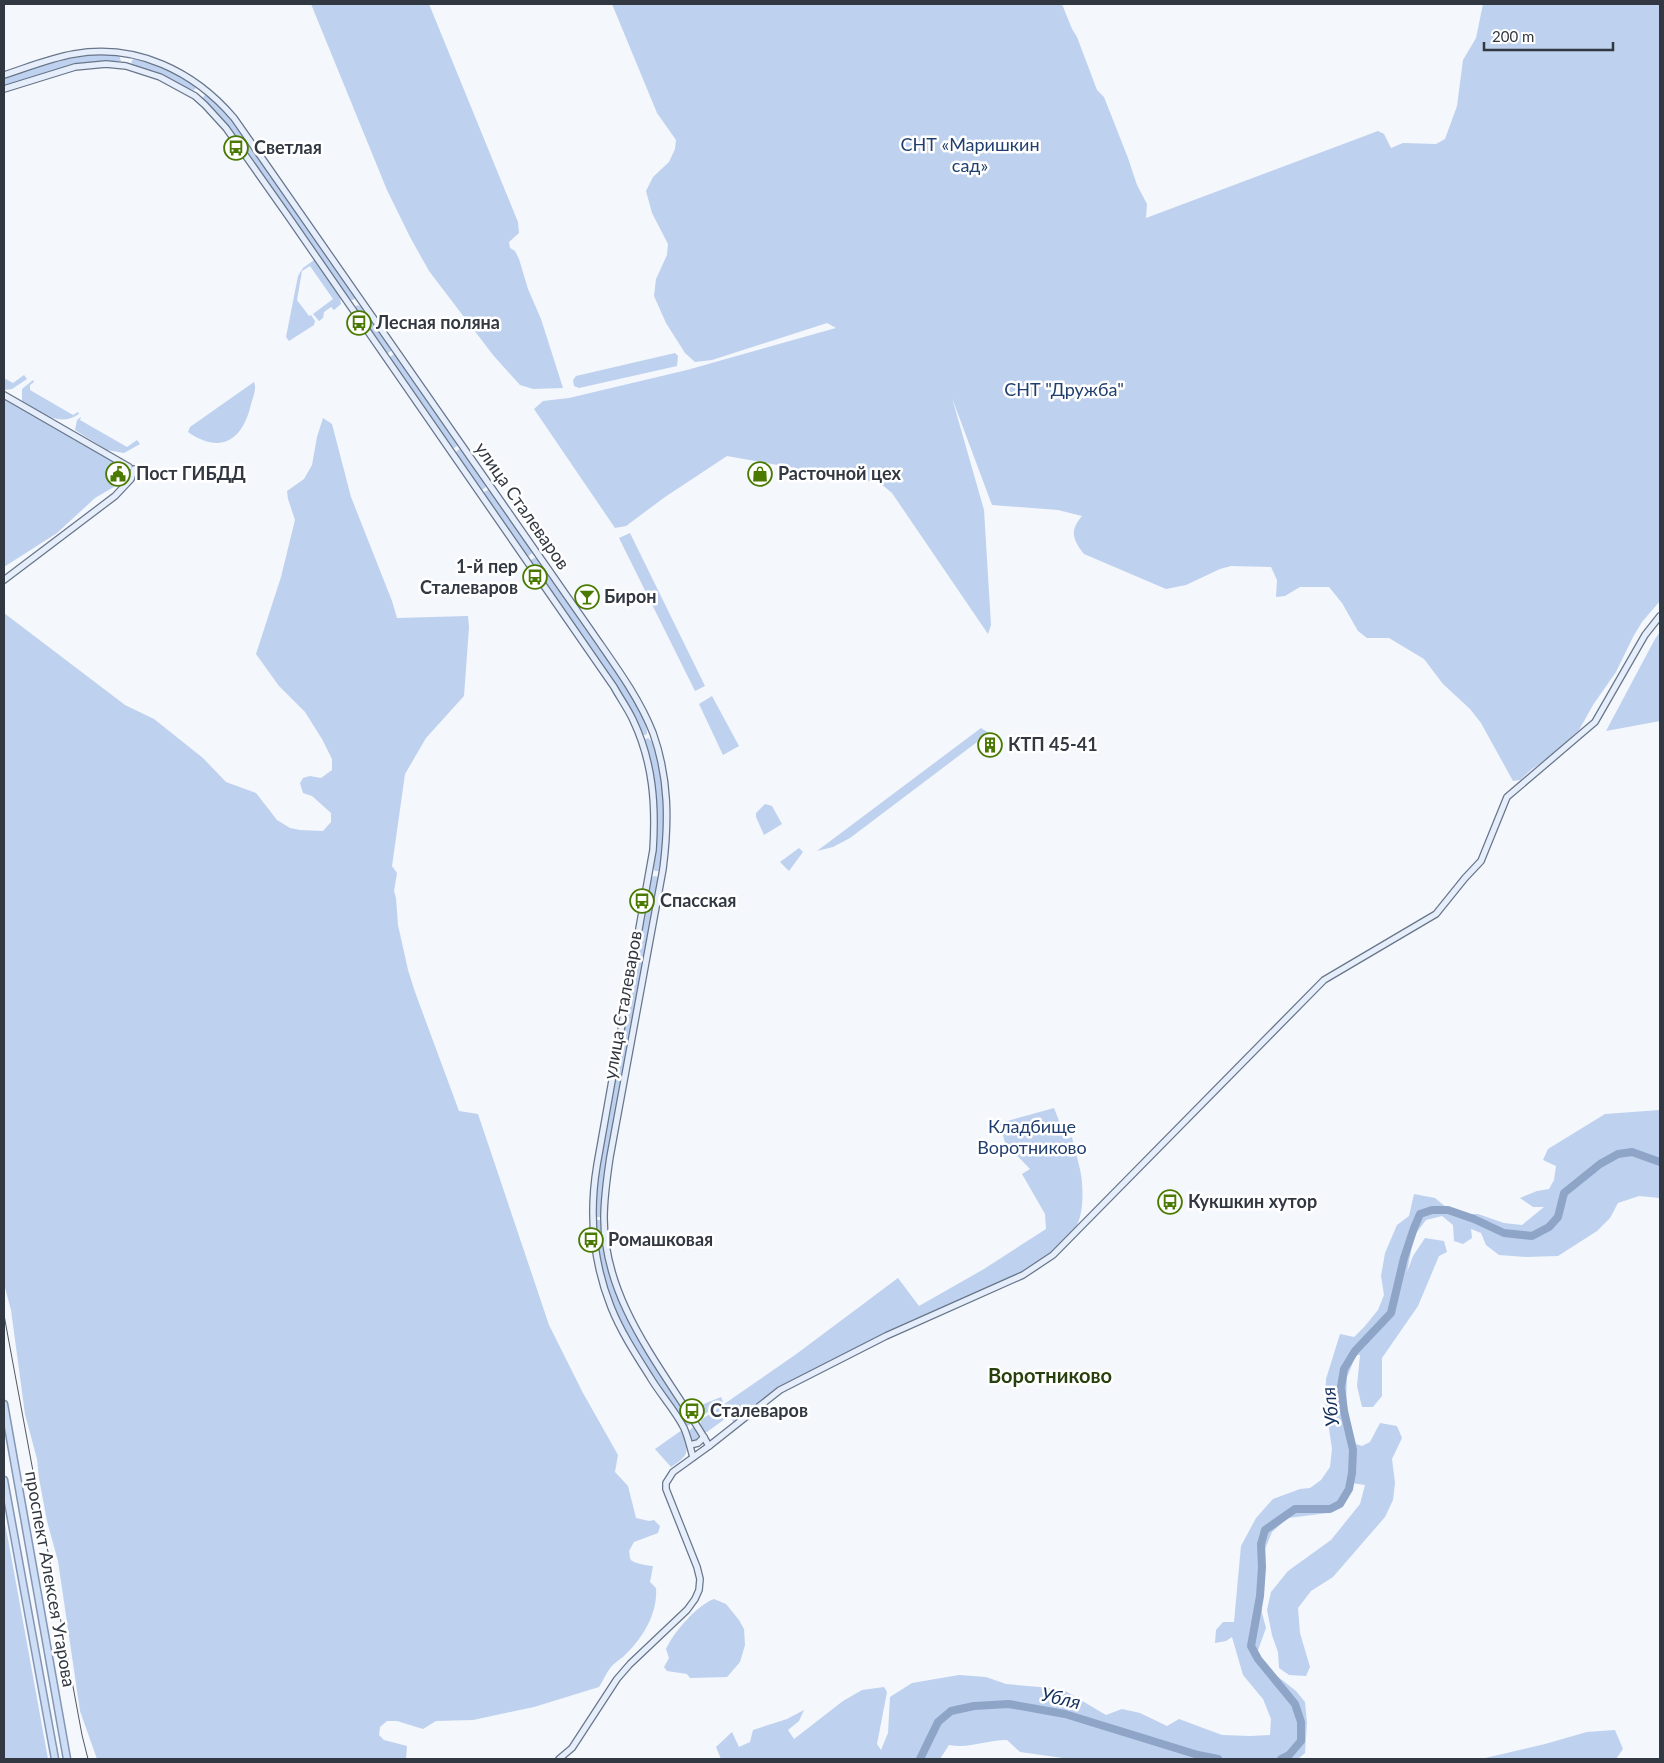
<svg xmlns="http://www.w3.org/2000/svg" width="1664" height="1763" viewBox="0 0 1664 1763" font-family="Lato,sans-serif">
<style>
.green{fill:#bed1ef}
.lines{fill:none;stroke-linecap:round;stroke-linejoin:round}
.river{stroke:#8ea5c8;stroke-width:8}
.secondary-casing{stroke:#68768a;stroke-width:8}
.primary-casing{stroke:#8396b3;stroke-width:9}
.secondary{stroke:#e7eefb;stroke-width:5.5}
.primary{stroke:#cedef7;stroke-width:6}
.tram{stroke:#525760;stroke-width:1}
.labels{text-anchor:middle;stroke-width:5;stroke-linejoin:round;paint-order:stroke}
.park-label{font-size:18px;fill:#213f6e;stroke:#fff}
.poi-label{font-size:18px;font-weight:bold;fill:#323841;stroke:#fff;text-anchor:start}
.street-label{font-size:18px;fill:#323841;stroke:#fff}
.water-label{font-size:19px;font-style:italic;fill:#122f5c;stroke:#fff}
.quarter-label{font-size:20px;font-weight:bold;fill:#28400e;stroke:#fff}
</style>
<rect width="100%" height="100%" fill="#f4f7fc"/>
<g class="green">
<polygon points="311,4 429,4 518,222 519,233 509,242 510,248 515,251 519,259 528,289 541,319 563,388 533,389 520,385 493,355 429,271 410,237 387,190"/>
<path d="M612,4h450l10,25 5,8 20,53 7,7 24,61 9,27 10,19 -1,14 232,-87 6,3 7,14 12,-5 33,1 9,-5 12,-33 6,-46 13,-22 7,-34h177v597l-18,21 -9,15 -17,35 -23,33 -14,25 -31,28 -16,11 -12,11 -7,1 -32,-58 -11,-14 -27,-25 -19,-25 -35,-21h-22l-9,-7 -16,-28 -13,-16h-29l-15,9 -9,1 1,-17 -6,-13 -40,-1 -11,3 -34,16 -20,4 -82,-35c-12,-15 -14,-24 -2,-38l-24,-6 -66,-5 -40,-107 32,112 7,115 -3,9 -96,-141 -12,-10 -153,-27 -62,41 -39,29 -11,2 -81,-119 9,-8 26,-3 118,-28 149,-42 -9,-5 -115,37 -17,2 -10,-9 -19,-30 -12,-27 2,-17 11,-24 1,-11 -16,-31 -6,-22 7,-14 16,-15 6,-13 1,-9 -19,-27z"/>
<path d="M105,54l14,1 2,6 -45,3 -72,22v-8c34,-11 65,-22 101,-24z"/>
<path d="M136,58l20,6 38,20 2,4 -2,2c-9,-1 -30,-15 -40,-19 -7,-2 -17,-3 -23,-8l2,-4z"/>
<polygon points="206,94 210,96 230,117 354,295 355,299 352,300 348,299 226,124 204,100 203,97"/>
<polygon points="314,260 340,297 341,304 334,310 331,307 324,312 323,318 319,321 313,314 333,299 310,266 302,271 297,300 309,316 311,315 315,321 314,325 289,341 286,337 298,276 303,268"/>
<polygon points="357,305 363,307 391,347 391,351 388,353 384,352 356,310 355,307"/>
<polygon points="675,353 678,356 677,366 579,388 574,386 573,380 576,376"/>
<polygon points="394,354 398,357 457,443 457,446 454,448 450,447 390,361 390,357"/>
<polygon points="24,375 27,379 12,389 4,390 4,378 13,383"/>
<path d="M33,380l1,2 -4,3v5l43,25 5,-3 1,2c-21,14 -38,-2 -57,-13v-12z"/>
<path d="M254,382c3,6 -1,15 -3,22 -8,36 -30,51 -63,28l2,-5z"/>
<polygon points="4,399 126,469 127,473 115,468 111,476 119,484 95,498 57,533 4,567"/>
<polygon points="81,417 80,420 127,447 137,440 140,444 124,453 107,450 75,430 77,420"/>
<path d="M323,418l9,6 19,73 41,104 5,17 71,-2 1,11 -5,69 -38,42 -21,36 -13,92 5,7 -3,18 2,7 2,27 10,45 7,22 44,119 19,3 71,211 34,68 35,62 -3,17 13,14 8,32 13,3 5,-1 6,6 -2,7 -24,9 -5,9c1,3 0,6 2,9 2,3 18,6 22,6l-3,16 6,6c2,26 -14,51 -33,69 -4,3 -9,6 -12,10 -5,6 -8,14 -12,20l-65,20 -61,13 -37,1 -13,8 -26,-8h-10l-7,6 -1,8 5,5 23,6 -1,13h-309l-17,-48 -22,-150 -11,-40 -8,-43 -2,-19 -12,-45 -14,-104 -7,-26v-671l121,92 29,14 49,39 23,24 30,11 21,27 13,8 10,2 23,1 8,-9v-9l-19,-17 -9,-3 -3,-10 3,-5 7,-2 11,2 11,-8v-11l-10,-20 -17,-27 -26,-26 -23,-32 25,-77 14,-57 -7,-21 -1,-8 17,-12 8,-14 5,-28z"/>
<polygon points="459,449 463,451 487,486 482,490 480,490 456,456 456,452"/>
<polygon points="488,490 490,490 532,550 532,553 529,556 525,555 483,495 484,492"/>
<polygon points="630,533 705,686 695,691 619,538"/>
<path d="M534,558l4,1c18,25 113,153 109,175l-2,1 -4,-1 -24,-48 -86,-122v-4z"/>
<polygon points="1660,632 1660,721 1606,731 1655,639"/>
<polygon points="712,696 739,746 723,755 699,704"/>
<polygon points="981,728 989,733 850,838 833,847 817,851"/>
<path d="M648,738c6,4 7,14 9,21 9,37 10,73 3,112h-5l-2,-3 4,-42 -2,-35 -11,-51z"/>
<polygon points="765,804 772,806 782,824 764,835 756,817 756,813"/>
<polygon points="799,848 803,852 789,871 780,862"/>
<polygon points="654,876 659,877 629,1040 623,1038 622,1036 651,878"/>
<polygon points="623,1043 628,1045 602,1215 601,1217 596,1217 596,1182 621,1046"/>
<path d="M1054,1108l12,31 6,-2c3,15 9,31 10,46 1,13 1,34 -7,45 -14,21 -40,37 -61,48l-199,93 -36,20 -44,35 -6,-8 -22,16h-4l-3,-6 1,-6 94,-65 103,-77 21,28 65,-37 62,-40 -1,-15 -23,-40 8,-5 -25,-26 -5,-20z"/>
<path d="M1660,1110v88l-21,-2 -21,7 -8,15 -13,13 -39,25 -32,1 -27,-2 -13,-10 -5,-12 -10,-4 1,9 -9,6 -9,-3 -1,-16 -11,-9 -16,4 -12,16 -7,36 6,-16 12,-18 19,3 3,11 -8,4 -21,50 -36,52v38l-9,11h-11l-5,-21 3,-31h-4l-9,22 -1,29 10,38 6,2 8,-4 10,-19 17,3 5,12 -10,21 3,24 -2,17 -8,17 -52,60 -22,14 -13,17 2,25 10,34 -4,9 -17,-1 -10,-7 -1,-16 -6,-17 -5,-25 4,-18 17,-21 43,-31 29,-36 5,-19 -14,-2 -8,15 -15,15 -40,5 -16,14 -9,22 -1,59 4,15 -9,25 15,19 24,19 9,11 2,21 -2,30 -7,6h-228l-50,-7 -13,-12c-22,0 -37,9 -58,5l-9,14h-219l-5,-12 16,-15 7,15 11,-5 3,-12 34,-11 17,-9 -5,11 -11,9 6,9 49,-38 19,-11 22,-3 3,5 -10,52 4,6 7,-17 2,-36 22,-14 47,-8 27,2 20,7 56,5 44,26 16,-6 18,4 27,13 12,-7 43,16 28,1 20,-1 1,-16 -8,-20 -20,-24 -11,-38 -6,4 -11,2 1,-13 7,-8h11l7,-76 15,-28 17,-19 27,-10 10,-1 11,-8 9,-13 2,-18 -7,-48 1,-22 14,-45 14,3 11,-11 13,-16 6,-15 -3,-19 4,-23 12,-28 12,-9 5,-22 21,4 11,9 24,7h8l26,9 18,2 22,-18h-11l-13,-9 17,-7 12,-2 5,-9 2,-14 -13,-6 5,-11 57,-35z"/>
<path d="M596,1220h5l1,1c5,27 8,54 17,79 17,44 48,81 72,121v3l-4,2c-9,-8 -15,-21 -22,-31 -32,-47 -59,-91 -67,-149 -1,-8 -4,-19 -2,-26z"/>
<polygon points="721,1397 723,1402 699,1418 694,1417 686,1404 689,1403 691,1405 699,1406"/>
<polygon points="693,1427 695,1428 700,1439 693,1443 688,1432"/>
<path d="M682,1430c6,22 9,24 -11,37l-16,-18z"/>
<polygon points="4,1519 8,1539 48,1759 4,1759"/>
<path d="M714,1599l12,5 13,16 5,9 1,16 -5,17 -13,15 -37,1 -3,-4 -20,-3 -3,-4 5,-9 -3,-9c8,-17 31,-44 48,-50z"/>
<polygon points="1615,1730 1623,1749 1616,1759 1481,1759 1545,1744 1587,1732"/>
</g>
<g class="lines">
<g class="river">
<polyline points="920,1759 938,1722 951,1711 974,1706 1009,1704 1065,1714 1198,1755 1218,1759"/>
<polyline points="1281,1759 1289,1755 1301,1741 1301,1722 1295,1704 1258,1659 1251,1646 1260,1596 1262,1567 1261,1544 1265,1530 1295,1509 1330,1509 1340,1504 1349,1489 1352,1473 1353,1450 1344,1411 1341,1387 1344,1369 1355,1351 1391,1313 1404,1258 1414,1228 1420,1214 1432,1210 1448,1210 1474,1219 1504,1233 1532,1236 1549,1227 1558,1217 1564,1193 1600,1164 1618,1154 1632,1152 1660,1162"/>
</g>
<g class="secondary-casing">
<g id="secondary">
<path d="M4,75c22,-7 46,-17 70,-21 62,-11 120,17 160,64l358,514c22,32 47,65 61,101 16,45 16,89 10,136l-53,288c-3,20 -6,41 -6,61 0,88 64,156 105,228"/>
<path d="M4,89l71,-22 31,-3 20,2 34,11 35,19 10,9 21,23 62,88 326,471c6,11 14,22 19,33 20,42 23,85 20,130l-56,315c-8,48 -4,97 14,142 10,25 25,48 39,70 10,17 25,33 34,51 4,9 6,19 9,29"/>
<polyline points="4,395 129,467"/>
<polyline points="4,580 115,496 131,479 134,469"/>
<polyline points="690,1445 698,1443 704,1437"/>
<polyline points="559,1759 572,1748 617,1679 630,1664 687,1610 695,1599 699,1590 700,1579 697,1567 666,1489 666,1483 673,1472 709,1446 780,1390 886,1336 1023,1275 1053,1255 1324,980 1436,914 1465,878 1481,861 1507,797 1595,722 1645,635 1660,616"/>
</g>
</g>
<g class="primary-casing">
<g id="primary">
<polyline points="4,1404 67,1759"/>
<polyline points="4,1480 55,1759"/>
</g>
</g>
<use href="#secondary" class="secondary"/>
<use href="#primary" class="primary"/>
<polyline class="tram" points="4,1315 82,1735 88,1759"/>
</g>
<defs>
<g id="bus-ring" transform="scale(1.25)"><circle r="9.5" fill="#fff" stroke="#4a7a01" stroke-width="1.5"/><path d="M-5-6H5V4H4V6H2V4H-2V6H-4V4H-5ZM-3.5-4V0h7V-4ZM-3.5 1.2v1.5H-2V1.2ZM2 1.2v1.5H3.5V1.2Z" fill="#4a7a01"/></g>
<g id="civic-ring" transform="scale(1.25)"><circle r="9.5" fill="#fff" stroke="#4a7a01" stroke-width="1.5"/><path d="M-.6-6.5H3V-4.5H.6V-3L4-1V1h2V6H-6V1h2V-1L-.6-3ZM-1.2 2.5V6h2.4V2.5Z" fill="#4a7a01"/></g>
<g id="shop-ring" transform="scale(1.25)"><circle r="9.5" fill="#fff" stroke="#4a7a01" stroke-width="1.5"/><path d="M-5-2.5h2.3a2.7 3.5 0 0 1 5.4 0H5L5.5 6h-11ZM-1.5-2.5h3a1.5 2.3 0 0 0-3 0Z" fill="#4a7a01"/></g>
<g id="bar-ring" transform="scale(1.25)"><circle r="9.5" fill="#fff" stroke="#4a7a01" stroke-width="1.5"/><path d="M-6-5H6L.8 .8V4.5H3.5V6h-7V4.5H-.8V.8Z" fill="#4a7a01"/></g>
<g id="building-ring" transform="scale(1.25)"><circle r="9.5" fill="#fff" stroke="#4a7a01" stroke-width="1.5"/><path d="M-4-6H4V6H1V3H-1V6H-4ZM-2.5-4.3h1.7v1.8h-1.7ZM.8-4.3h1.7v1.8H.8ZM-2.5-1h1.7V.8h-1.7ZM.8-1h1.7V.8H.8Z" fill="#4a7a01"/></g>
</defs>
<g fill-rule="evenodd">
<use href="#bus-ring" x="236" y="148"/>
<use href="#bus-ring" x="359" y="323"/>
<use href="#civic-ring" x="118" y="474"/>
<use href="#shop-ring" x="760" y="474"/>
<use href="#bus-ring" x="535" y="577"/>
<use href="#bar-ring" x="587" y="597"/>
<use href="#building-ring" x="990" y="745"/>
<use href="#bus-ring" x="642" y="901"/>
<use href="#bus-ring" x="1170" y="1202"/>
<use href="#bus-ring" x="591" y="1240"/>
<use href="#bus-ring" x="692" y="1411"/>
</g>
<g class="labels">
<g class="park-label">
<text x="970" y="151">СНТ «Маришкин<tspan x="970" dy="21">сад»</tspan></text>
<text x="1064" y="396">СНТ "Дружба"</text>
<text x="1032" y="1133">Кладбище<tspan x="1032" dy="21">Воротниково</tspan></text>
</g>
<g class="poi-label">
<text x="254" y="154">Светлая</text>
<text x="376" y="329">Лесная поляна</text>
<text x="136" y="480">Пост ГИБДД</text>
<text x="778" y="480">Расточной цех</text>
<text x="518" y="573" text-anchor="end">1-й пер<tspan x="518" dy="21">Сталеваров</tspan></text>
<text x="604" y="603">Бирон</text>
<text x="1008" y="751">КТП 45-41</text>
<text x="660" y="907">Спасская</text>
<text x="1188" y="1208">Кукшкин хутор</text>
<text x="608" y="1246">Ромашковая</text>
<text x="710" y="1417">Сталеваров</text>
</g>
<g class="street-label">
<text transform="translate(522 506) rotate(55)" y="6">улица Сталеваров</text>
<text transform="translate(623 1005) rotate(-80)" y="6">улица Сталеваров</text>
<text transform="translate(50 1579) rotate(80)" y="6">проспект Алексея Угарова</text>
</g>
<g class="water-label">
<text transform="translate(1330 1407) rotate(-97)" y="7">Убля</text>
<text transform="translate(1061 1698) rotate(13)" y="7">Убля</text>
</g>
<g class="quarter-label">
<text x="1050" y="1383">Воротниково</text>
</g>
</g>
<rect width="1664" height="1763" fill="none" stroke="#323841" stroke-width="10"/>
<path d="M1484 42v8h129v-8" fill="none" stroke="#323841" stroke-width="2.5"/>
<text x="1492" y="42" font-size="15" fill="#323841" stroke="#ffffff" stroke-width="4" paint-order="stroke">200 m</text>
</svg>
